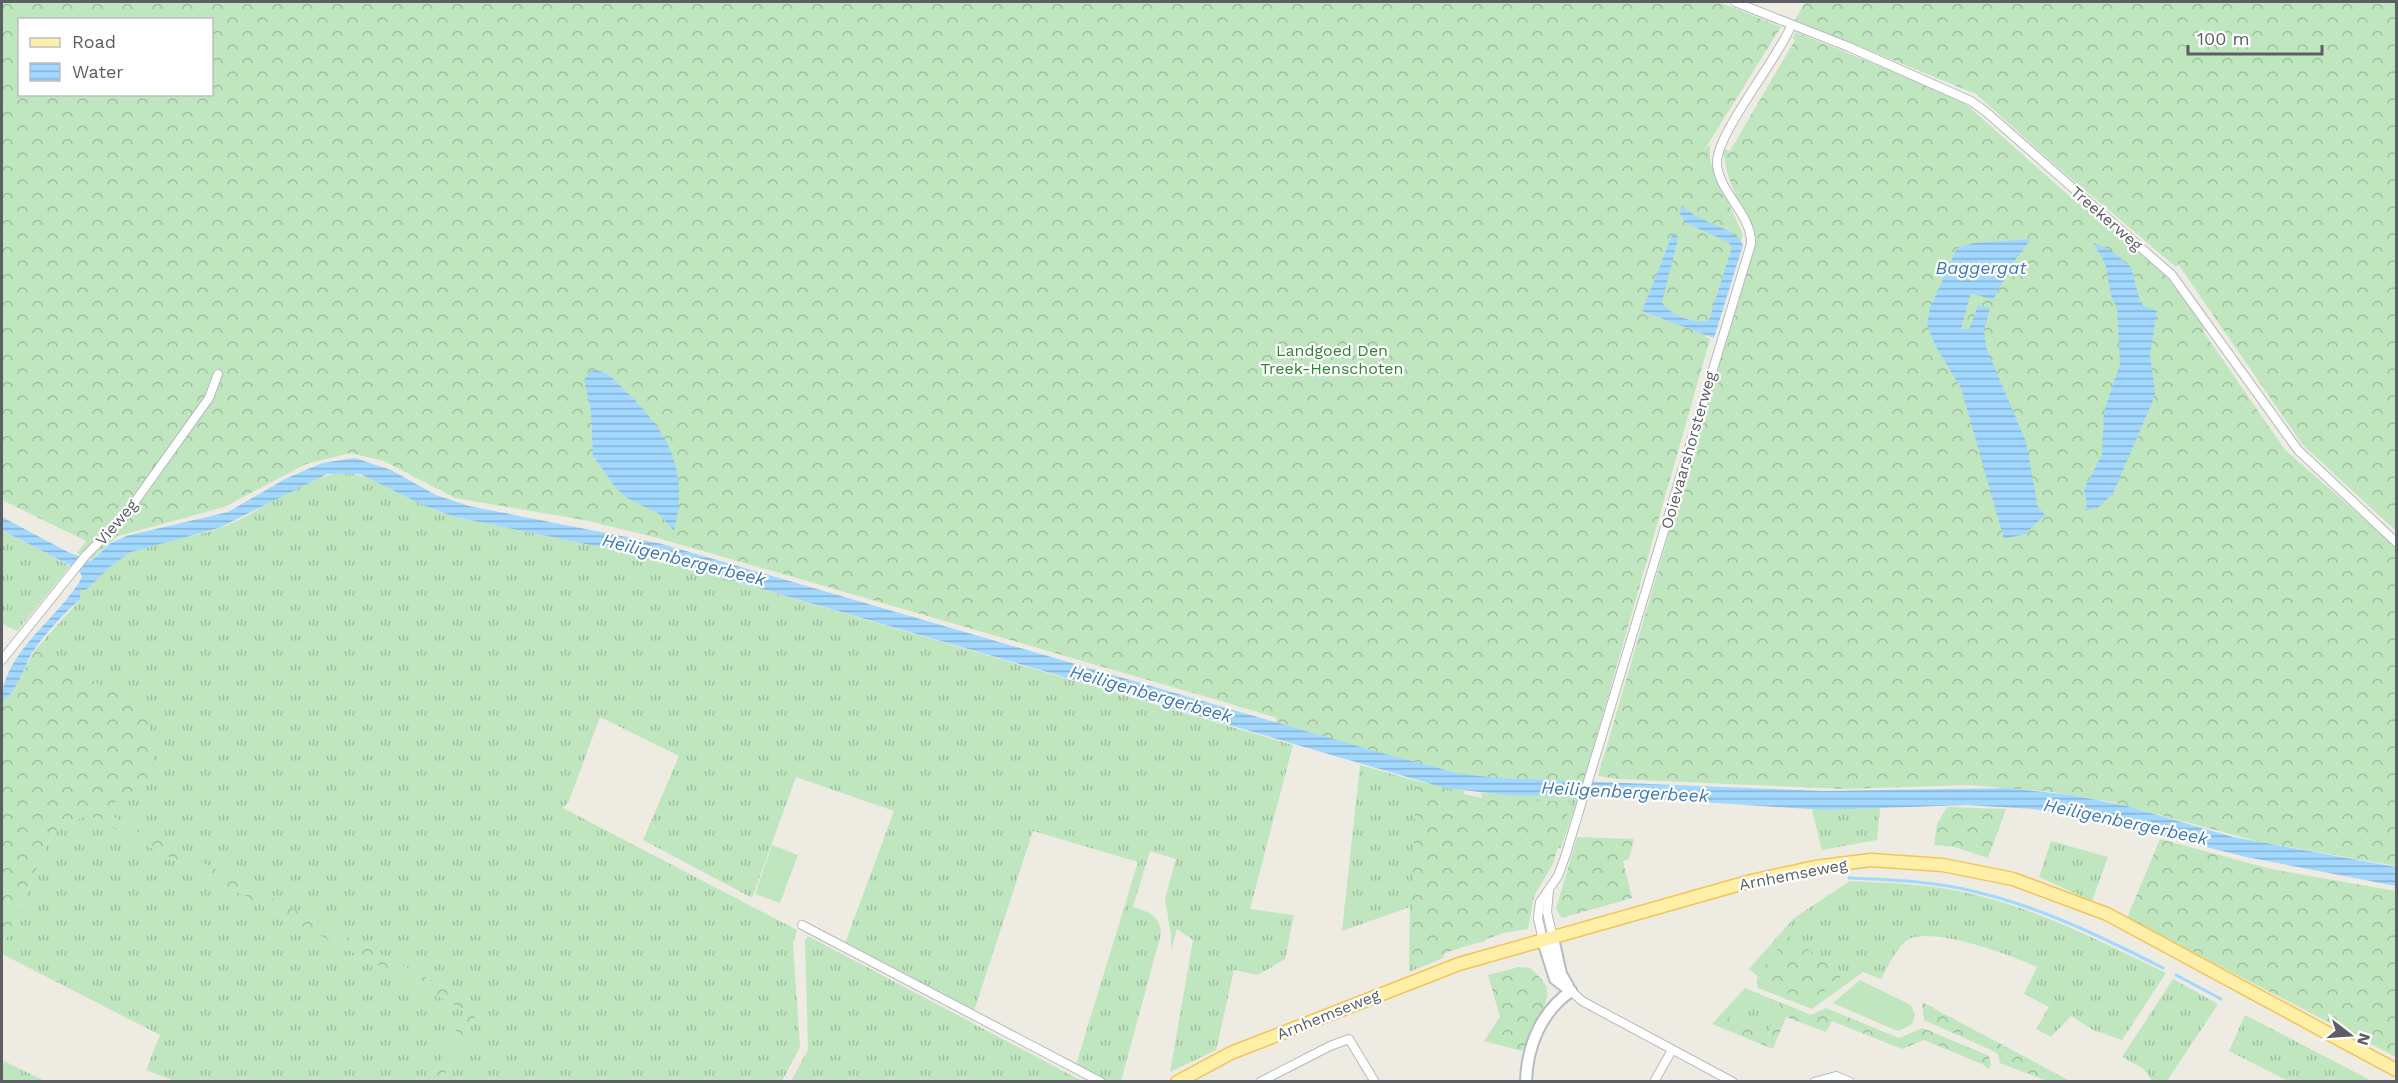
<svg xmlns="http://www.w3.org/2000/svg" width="2398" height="1083" viewBox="0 0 2398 1083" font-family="'Work Sans',sans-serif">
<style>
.grass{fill:url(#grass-tufts)}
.forest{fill:url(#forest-crowns);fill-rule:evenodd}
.garden{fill:#c0e6bf}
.water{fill:url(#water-rules)}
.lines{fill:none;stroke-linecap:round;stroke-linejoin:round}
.stream{stroke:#a2d8ff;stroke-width:3}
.street-casing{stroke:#b6b9be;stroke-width:10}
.secondary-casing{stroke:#b7bac0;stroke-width:14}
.primary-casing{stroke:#f3c457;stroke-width:15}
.street{stroke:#fff;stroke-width:8}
.secondary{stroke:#fff;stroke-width:10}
.primary{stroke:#ffefa7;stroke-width:12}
.labels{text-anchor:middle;stroke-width:4.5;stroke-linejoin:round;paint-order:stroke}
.street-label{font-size:16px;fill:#5b5f64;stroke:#fff}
.park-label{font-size:16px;fill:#338335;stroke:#fff}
.water-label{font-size:18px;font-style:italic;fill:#3e79b2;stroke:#fff}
</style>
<defs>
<pattern id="grass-tufts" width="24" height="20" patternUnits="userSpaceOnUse" patternTransform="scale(1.5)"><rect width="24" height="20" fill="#c0e6bf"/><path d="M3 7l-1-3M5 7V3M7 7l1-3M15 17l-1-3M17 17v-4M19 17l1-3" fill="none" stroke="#9fbe9f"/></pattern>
<pattern id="forest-crowns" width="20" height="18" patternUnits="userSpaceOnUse" patternTransform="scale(1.5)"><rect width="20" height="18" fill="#c0e6bf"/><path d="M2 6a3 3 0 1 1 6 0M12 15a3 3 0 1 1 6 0" fill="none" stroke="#9fbe9f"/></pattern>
<pattern id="water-rules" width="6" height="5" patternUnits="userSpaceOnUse" patternTransform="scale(1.5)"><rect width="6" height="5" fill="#a2d8ff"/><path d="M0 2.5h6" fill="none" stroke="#87b2d2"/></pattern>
</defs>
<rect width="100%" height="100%" fill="#eeebe3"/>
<g class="grass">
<path d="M341,473c41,1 75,32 114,44l204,42 634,186 -43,164 44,6 -9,44 -27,16 -24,-5 -18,80 -46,22 23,-132 -16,-11 -6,21v-16l-6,-35 11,-40 -26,-8 -17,56c16,5 28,9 28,27l-40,147h-20l-26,-13 63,-206 -105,-31 -60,183 -129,-68 50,-135 -98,-34 -44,121 -109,-58 36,-84 -79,-39 -31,84 -6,7 234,122 -4,14 7,103 -18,34h-340l34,-65 -2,-14 -375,-192 6,-3 -50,-145 -20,-12 45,-50v-10h6c14,-13 27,-30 46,-38 27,-12 60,-14 88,-24 42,-15 77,-50 121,-55z"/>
<polygon points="2,530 70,566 17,631 2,624"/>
<polygon points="1360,765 1417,781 1464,791 1470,881 1474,887 1485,941 1445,952 1443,958 1409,972 1410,907 1342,931"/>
<polygon points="1481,793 1579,796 1561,848 1523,850 1491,832"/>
<polygon points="1880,808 1877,840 1822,850 1812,810"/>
<polygon points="88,815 467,1011 431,1081 174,1081 146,1070 160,1035 2,954 2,949 52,834 61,826"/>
<polygon points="2051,841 2108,857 2092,901 2039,877"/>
<path d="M1850,881c40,2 82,3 122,13 69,16 131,49 194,79l-44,67 -29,-10 -22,-14 -20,21 -15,-8 13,-22 -25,-13 13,-27c-26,-12 -106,-42 -130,-27 -11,8 -19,27 -26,39l-18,-7 -51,37 -54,-21 -1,-12 -8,-7 45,-51z"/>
<polygon points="808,936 1082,1081 791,1081 808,1050 805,940"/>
<polygon points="2173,979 2218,1004 2167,1081 2152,1081 2144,1069 2122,1057"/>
<polygon points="1748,999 1768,1006 1771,999 1780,1002 1768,1035 1729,1019"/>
<polygon points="2245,1015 2372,1081 2288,1081 2229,1051"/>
<polygon points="2,1060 45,1081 2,1081"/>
</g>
<g class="forest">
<path d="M2,2h1717l62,25 -78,125 7,-8v17l33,74 -38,102 5,2 -126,442c-41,-1 -83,0 -123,-7 -63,-11 -125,-34 -185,-52l1,-4 -56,-17 -563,-163 -74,-18 -129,-22 -71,-37 -34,-8 -44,11 -82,43 -106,29 -27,24 -14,-7 9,-12 -84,-41zM20,20h192v74h-192z"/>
<polygon points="1805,2 2396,2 2396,531 2302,444 2178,264 2176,267 2053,163 1976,94 1795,20"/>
<polygon points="1796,32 1967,102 1966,104 2068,195 2079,204 2082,199 2169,270 2210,329 2203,331 2285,450 2370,524 2373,524 2396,544 2396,866 2256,841 2112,802 2053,792 1969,785 1844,789 1618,779 1598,776 1748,263 1752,235 1728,176 1723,152 1724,149 1730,151 1795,40 1792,38"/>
<path d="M35,650l107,57c9,23 15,47 8,70l-25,20 -25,13 374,192 2,14 -34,65h-11l35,-70 -378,-196 -27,11 -9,8 -50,115v-247l11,-12z"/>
<polygon points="1416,784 1487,799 1571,802 1553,864 1534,896 1528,929 1504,933 1410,965"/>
<polygon points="1947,807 2006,809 1988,858 1955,847 1934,845 1937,824"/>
<polygon points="1577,837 1634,839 1629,859 1623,861 1632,898 1562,918 1556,909"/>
<polygon points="2160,839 2271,869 2396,891 2396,1057 2127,918"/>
<polygon points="1788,936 1844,974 1811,1003 1765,983 1765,965"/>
<path d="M1519,967l11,1c5,5 13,11 16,18 7,15 -17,50 -24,65l-38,-10 16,-24 -12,-42z"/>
<polygon points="1745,988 1771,999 1768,1007 1748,999 1729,1019 1768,1035 1780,1002 1811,1015 1826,1008 1899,1038 1923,1028 1989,1056 1991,1066 1988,1069 1984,1065 1924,1040 1902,1049 1832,1021 1826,1032 1786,1017 1773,1049 1712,1024"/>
<polygon points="1922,1002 2070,1081 2047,1081 2000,1063 1998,1054 1991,1050 1924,1020"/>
</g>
<g class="garden">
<polygon points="772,845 798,855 780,903 755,894"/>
<polygon points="1860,980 1911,1005 1915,1015 1912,1024 1899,1031 1895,1030 1833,1003"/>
</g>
<g class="water">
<path d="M1682,205c14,18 55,22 61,40l-29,93 -72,-27 31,-78 5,6 -16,63c7,13 32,22 46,19l2,-4 22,-70 -4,-5 -42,-19 -6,-9z"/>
<polygon points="2031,239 2013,263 1993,300 1971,293 1961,329 1969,329 1978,306 1990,308 1984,330 1986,347 2026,442 2038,507 2045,515 2025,534 2004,539 1961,388 1935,345 1927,325 1930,308 1957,248 1973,243"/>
<polygon points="2093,243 2109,249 2131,267 2141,305 2157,311 2150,355 2155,392 2152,403 2113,493 2099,507 2085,511 2087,505 2084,489 2102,455 2104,412 2120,364 2117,307 2112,299 2105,263"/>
<path d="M596,370c17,4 21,14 33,24 41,41 60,78 45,137l-15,-17 -32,-16 -11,-10 -23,-32 -2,-46 -7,-29 5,-9z"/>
<path d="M355,458l36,12 45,25 33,11 193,38 723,210 76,20 37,4 325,13 184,-3 65,7 55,11 106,31 163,30v19l-150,-29 -154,-39 -60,-9 -65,-4 -144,5 -153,-10 -164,-5 -61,-7 -786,-229 -204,-42 -32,-12 -63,-31h-33l-108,54 -88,24 -19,13 -26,25h-6v10c-12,8 -42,42 -49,55 -9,17 -13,34 -29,47 -1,-49 60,-86 80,-125l-2,-5 -7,-5 -71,-37v-13l66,35 23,9 20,-18 15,-7 102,-24 57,-33 37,-16z"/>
</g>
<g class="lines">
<g class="stream">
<path d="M1849,878c41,2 83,3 123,13 67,15 130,46 191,77"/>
<polyline points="2176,975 2221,999"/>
</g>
<g class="street-casing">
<g id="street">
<polyline points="1735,2 1849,47 1971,101 1985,111 2172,275 2298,450 2396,542"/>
<polyline points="2,660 86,555 124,517 209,398 218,374"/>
<polyline points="1549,890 1547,912 1553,938"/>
<polyline points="802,925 1101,1082"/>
<path d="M1543,941l-5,-23 2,-16 18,-26 8,-22 185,-610c1,-30 -32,-51 -34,-80 -2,-29 61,-105 74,-138"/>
<polyline points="1571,991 1582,1001 1733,1082"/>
<polyline points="1260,1082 1330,1046 1349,1039 1375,1082"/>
<polyline points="1654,1082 1672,1050"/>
<polyline points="1814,1082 1836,1076 1850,1082"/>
</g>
</g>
<g class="secondary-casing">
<g id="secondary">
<polyline points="1553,938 1561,974 1568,986"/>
<polyline points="1543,941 1555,979 1571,991"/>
<path d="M1526,1082c1,-36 15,-70 45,-91"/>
</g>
</g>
<g class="primary-casing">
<polyline id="primary" points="1177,1082 1231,1053 1459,964 1751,881 1815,867 1871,860 1943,865 2013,879 2107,914 2396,1070"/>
</g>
<use href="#street" class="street"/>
<use href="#secondary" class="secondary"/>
<use href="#primary" class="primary"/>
</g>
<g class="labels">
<g class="street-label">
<text transform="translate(2107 218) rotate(41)" y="6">Treekerweg</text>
<text transform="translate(1688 450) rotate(-74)" y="6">Ooievaarshorsterweg</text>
<text transform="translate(116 522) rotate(-49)" y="6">Vieweg</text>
<text transform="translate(1793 874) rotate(-11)" y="6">Arnhemseweg</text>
<text transform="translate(1328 1014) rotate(-22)" y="6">Arnhemseweg</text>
</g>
<g class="park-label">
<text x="1332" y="356">Landgoed Den<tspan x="1332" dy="18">Treek-Henschoten</tspan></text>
</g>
<g class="water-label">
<text x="1981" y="274">Baggergat</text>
<text transform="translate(684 560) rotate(14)" y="6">Heiligenbergerbeek</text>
<text transform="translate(1151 694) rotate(16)" y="6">Heiligenbergerbeek</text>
<text transform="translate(1625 792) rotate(3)" y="6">Heiligenbergerbeek</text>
<text transform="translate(2126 822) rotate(12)" y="6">Heiligenbergerbeek</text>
</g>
</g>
<rect width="2398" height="1083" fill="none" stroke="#5b5f64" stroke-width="6"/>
<rect x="18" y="18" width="195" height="78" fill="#ffffff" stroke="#bdbfc1" stroke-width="1.5"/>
<rect x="30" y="38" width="30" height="9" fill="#ffefa7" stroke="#bdbfc1" stroke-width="1.5"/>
<text x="72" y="48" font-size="18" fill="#5b5f64">Road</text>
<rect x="30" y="63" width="30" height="18" fill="url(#water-rules)" stroke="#bdbfc1" stroke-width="1.5"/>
<text x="72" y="78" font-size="18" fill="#5b5f64">Water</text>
<g transform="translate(2350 1035) rotate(107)" stroke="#ffffff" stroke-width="4.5" paint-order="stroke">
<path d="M0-4.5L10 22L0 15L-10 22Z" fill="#5b5f64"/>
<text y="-9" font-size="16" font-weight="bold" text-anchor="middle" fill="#5b5f64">N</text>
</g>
<path d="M2188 45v9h134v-9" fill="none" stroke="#5b5f64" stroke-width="3"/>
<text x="2197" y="45" font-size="18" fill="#5b5f64" stroke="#ffffff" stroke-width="4.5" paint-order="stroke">100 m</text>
</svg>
